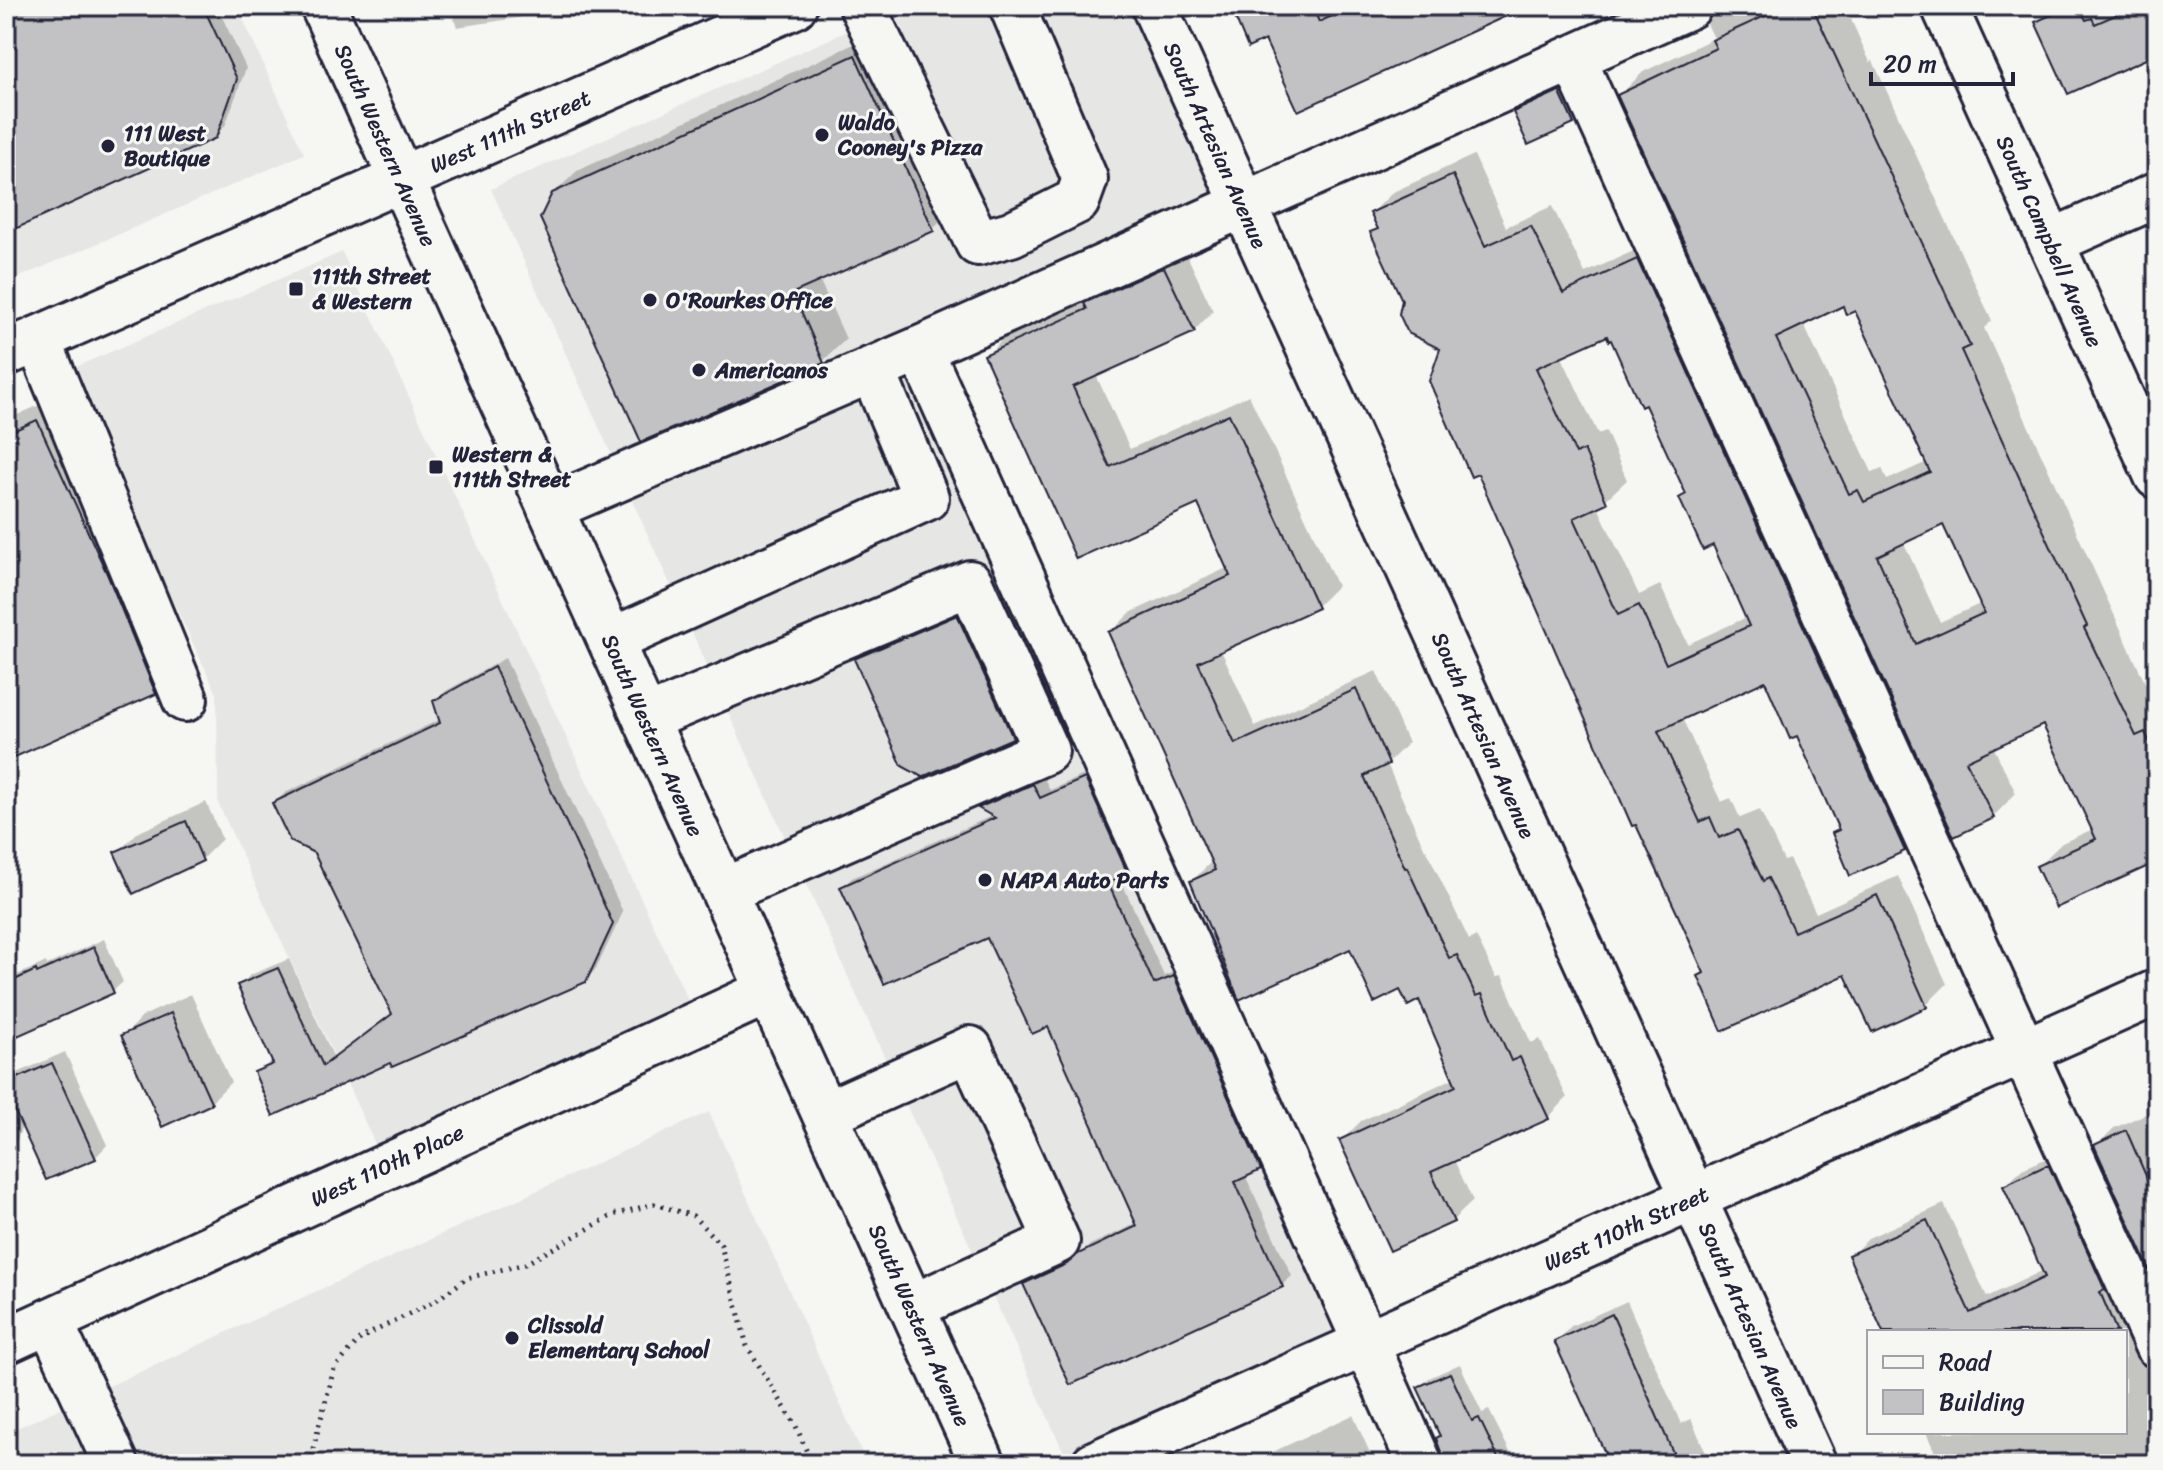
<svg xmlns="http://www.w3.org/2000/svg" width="2163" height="1470" viewBox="0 0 2163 1470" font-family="Sriracha,sans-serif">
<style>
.built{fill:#e6e6e4}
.shadow{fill:#0003;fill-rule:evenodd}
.building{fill:#c2c2c4;stroke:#22223b;stroke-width:2;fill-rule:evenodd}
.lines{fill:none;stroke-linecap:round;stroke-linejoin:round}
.minor-casing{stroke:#22223b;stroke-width:50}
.major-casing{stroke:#22223b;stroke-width:50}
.path{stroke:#22223b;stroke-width:5;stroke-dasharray:2 6;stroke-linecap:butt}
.minor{stroke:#f6f6f2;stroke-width:44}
.major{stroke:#f6f6f2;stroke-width:44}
.poi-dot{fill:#22223b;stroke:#f6f6f2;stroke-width:3}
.labels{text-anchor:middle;stroke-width:6;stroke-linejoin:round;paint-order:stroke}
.poi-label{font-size:22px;font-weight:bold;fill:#22223b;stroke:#f6f6f2;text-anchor:start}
.street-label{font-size:22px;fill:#22223b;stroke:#f6f6f2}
</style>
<rect width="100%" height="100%" fill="#f6f6f2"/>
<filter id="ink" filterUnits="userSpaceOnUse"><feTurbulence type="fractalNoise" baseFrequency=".0125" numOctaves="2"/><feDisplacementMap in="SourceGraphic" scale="16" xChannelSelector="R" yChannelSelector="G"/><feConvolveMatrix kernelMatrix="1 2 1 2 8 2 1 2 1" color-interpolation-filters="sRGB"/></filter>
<g filter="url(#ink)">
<g class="built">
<polygon points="6,6 237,6 304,154 6,283"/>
<polygon points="904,6 1146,6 1236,206 914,350 1359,1344 1080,1464 1069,1464 491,189"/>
<polygon points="342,252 693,1011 380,1155 218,803 217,694 64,372"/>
<polygon points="709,1112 867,1464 6,1464 6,1433"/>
</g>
<g class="shadow">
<polygon points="6,6 217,6 246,68 225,126 215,136 6,231"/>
<polygon points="449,6 558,6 518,18 457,27"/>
<polygon points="1246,6 1523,6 1266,37 1236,16"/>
<path d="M1715,6h130l25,56 3,-1 119,260 -8,7 173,381v151l-119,6 24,-23 31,-14 -49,-106 -51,23 23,47 -23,24 -373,-722 23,-23 71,-34 -7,-14 9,-14zM1844,304l12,4 71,154 -40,18 -5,-12 -10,4 -69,-149zM1944,522l38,81 -42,19 -37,-81z"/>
<polygon points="2054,6 2111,6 2112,9 2118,6 2157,6 2157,53 2038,22"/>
<polygon points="878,33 955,207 932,229 819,279 846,339 823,361 553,194 577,171"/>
<polygon points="1569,83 1583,113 1573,122 1516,112 1525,103"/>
<path d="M1474,155l32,72 46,-21 33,67 73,-33 267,588 -21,21 -70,-15 6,-7 -42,-94 -32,-54 -84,39 39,84 10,-4 9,20 20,-8 24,51 5,-2 27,54 82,-37 49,108 -21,21 -80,-33 -146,4 5,-5 -263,-623 -37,-48 -33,-67 7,-7 -7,-13 21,-21zM1608,334l38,68 41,90 -6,6 33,44 33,75 -59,27 -28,-59 -21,10 -41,-88 29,-27 -21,-49 -8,3 -37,-79z"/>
<polygon points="1184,249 1213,311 1194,331 1096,375 1130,449 1249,395 1337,586 1317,606 1221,650 1255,726 1376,671 1408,743 1387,764 1425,850 1426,849 1469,940 1476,936 1496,977 1502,976 1531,1043 1540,1039 1567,1098 1548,1118 1454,1160 1473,1201 1453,1220 1391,1248 1342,1140 1361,1121 1454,1078 1420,998 1401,987 1351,947 1192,881 1212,861 1111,632 1130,613 1229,567 1199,501 1077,557 986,356 1006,336 1093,296 1106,284"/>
<polygon points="64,394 182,666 155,693 6,759 6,420"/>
<polygon points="967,607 1021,727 1012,736 856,659 866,650"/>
<polygon points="505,658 623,912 596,969 585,980 391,1060 256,1073 273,1060 240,986 250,975 289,959 334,1058 394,1012 316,852 274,803 285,793 441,719 435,702 446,691"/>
<polygon points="1095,770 1137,863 1119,876 1164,976 1183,968 1269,1159 1260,1168 1245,1175 1292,1276 1282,1285 1026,1284 1035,1275 1079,1255 1090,1245 1138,1223 1049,1024 988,935 842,887 852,878 994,815 981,808 990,799 1043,776 1050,790"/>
<polygon points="206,802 222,839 202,859 117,853 137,833"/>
<polygon points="104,939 123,982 113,991 15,1035 6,1016 6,980 46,962 47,965"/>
<polygon points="191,994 231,1082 211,1102 124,1036 143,1016"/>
<polygon points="65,1052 107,1145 95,1158 23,1124 6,1169 6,1078"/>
<polygon points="2157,1109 2157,1280 2096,1146 2114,1128"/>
<polygon points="2066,1150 2157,1345 2157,1464 1940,1464 1926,1432 2125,1432 2125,1332 1883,1332 1851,1256 1868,1238 1944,1204 1987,1297 2044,1270 2005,1187 2022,1169"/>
<polygon points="1627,1301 1681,1424 1691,1419 1711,1464 1612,1464 1557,1341 1571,1326"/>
<polygon points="1460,1364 1482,1413 1489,1410 1516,1464 1449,1464 1442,1434 1420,1387 1429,1378"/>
<polygon points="1353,1415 1375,1464 1246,1464"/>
</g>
<g class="building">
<polygon points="6,6 203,6 237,79 216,138 6,233"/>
<polygon points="1250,6 1336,6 1316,15 1319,22 1354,6 1528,6 1298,111 1265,40 1248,48 1234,15"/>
<path d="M1787,6h25l158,340 -9,4 126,276 -3,2 52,108 9,-4 12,26v104l-101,46 -20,-42 60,-27 -53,-114 -77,36 28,57 -40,19 -337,-742 99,-47 -4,-8zM1843,306l3,9 9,-4 75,161 -66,30 -6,-12 -9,4 -73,-156zM1943,525l41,88 -68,31 -39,-88z"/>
<polygon points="2071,6 2079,6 2086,20 2092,18 2095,24 2136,6 2157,6 2157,54 2068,94 2035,22"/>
<polygon points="855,55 934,231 793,293 824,363 641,442 540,218 552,193"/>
<polygon points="1559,91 1574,124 1528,145 1513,112"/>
<path d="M1453,175l32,71 46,-20 32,67 74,-34 268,592 -55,25 -18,-43 7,-3 -42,-94 -7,3 -25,-58 -107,50 42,91 10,-5 9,21 19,-8 25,51 5,-3 26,54 83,-37 50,112 -55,25 -27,-57 -123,56 -24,-55 6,-3 -27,-60 -41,-88 -4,1 -154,-352 -7,3 -42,-96 11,-32 -32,-16 -9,-19 3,-14 -32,-68 8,-3 -8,-16zM1607,336l2,5 2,-1 30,67 4,-2 41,89 -7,4 24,52 10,-5 36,81 -83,38 -27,-59 -21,10 -44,-97 33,-15 -23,-53 -8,4 -40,-86z"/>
<polygon points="1164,267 1195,332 1073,387 1110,467 1229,414 1318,608 1198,662 1235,744 1356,689 1389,764 1364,776 1405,868 1407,867 1449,958 1457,955 1476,996 1482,994 1511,1061 1520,1057 1549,1119 1431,1172 1454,1222 1390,1251 1339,1140 1456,1086 1419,1000 1408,1006 1400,990 1374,1003 1350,949 1239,1000 1190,881 1215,870 1108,632 1230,576 1198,504 1076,559 984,355 1087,309 1084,303"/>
<polygon points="37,420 108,576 156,694 6,761 6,434"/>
<polygon points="957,615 1013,738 922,777 902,766 854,659"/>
<polygon points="494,667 613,924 586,982 392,1067 390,1063 273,1116 254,1072 273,1064 237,985 278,968 323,1066 392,1014 314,853 290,841 272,803 440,723 433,701"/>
<polygon points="1085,778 1128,874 1108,883 1154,984 1174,976 1261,1170 1235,1182 1283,1287 1070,1385 1023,1284 1067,1264 1078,1254 1137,1226 1048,1027 1032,1034 987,938 884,984 840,887 995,818 978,808 1033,784 1040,798"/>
<polygon points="186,821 203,861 133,894 114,852"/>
<polygon points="94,947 114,993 6,1041 6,984 36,970 37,973"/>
<polygon points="171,1013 212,1104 162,1127 121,1035"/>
<polygon points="52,1063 96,1159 46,1180 6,1092 6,1083"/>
<polygon points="2126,1130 2157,1201 2157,1267 2150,1270 2094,1145"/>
<polygon points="2045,1166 2049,1166 2105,1290 2100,1292 2117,1332 1883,1332 1848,1255 1927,1220 1970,1313 2045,1277 2003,1186"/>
<polygon points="1612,1314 1657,1416 1678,1464 1610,1464 1554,1341"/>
<polygon points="1450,1373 1472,1421 1479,1418 1501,1464 1445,1464 1436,1438 1440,1436 1417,1387"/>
</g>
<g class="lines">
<g class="minor-casing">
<g id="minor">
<polyline points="862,6 978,243 1011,234 1077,201 1085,179 1012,6"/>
<polyline points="1154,6 1814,1464"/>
<polyline points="1944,6 2157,476"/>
<polyline points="1573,58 2157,1345"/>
<polyline points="2051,242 2157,195"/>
<polyline points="38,339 185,699"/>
<polyline points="920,349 1420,1464"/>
<polyline points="550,508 920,349 1689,6"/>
<polyline points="611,641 926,498 872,369"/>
<polyline points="646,719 970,583 1046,751 724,891"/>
<polyline points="825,1114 970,1049 1057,1241 912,1307"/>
<polyline points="50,1321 116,1464"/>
<polyline points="6,1341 769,991"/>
<polyline points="1094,1464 2157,992"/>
</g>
</g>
<g class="major-casing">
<g id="major">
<polyline points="323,6 983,1464"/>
<polyline points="6,353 794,6"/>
</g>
</g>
<polyline class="path" points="309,1464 334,1369 361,1338 435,1301 467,1278 525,1264 613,1215 654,1204 693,1216 721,1245 747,1346 796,1426 812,1464"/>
<use href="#minor" class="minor"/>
<use href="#major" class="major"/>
</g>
</g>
<g class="poi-dot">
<circle cx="822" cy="135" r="8"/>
<circle cx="108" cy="146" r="8"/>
<rect x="288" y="281" width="16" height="16" rx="4"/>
<circle cx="650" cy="300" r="8"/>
<circle cx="699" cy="370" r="8"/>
<rect x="428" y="459" width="16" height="16" rx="4"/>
<circle cx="985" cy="880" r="8"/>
<circle cx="512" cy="1338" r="8"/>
</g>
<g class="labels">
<g class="poi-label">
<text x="838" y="130">Waldo<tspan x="838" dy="25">Cooney's Pizza</tspan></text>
<text x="124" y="141">111 West<tspan x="124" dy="25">Boutique</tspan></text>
<text x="312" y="284">111th Street<tspan x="312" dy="25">&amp; Western</tspan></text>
<text x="666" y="308">O'Rourkes Office</text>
<text x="715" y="378">Americanos</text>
<text x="452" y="462">Western &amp;<tspan x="452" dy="25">111th Street</tspan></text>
<text x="1001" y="888">NAPA Auto Parts</text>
<text x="528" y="1333">Clissold<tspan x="528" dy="25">Elementary School</tspan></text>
</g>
<g class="street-label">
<text transform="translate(510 131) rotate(-24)" y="8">West 111th Street</text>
<text transform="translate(386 145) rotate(66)" y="8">South Western Avenue</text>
<text transform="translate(1216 145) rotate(66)" y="8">South Artesian Avenue</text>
<text transform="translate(2050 241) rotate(66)" y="8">South Campbell Avenue</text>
<text transform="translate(653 735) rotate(66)" y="8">South Western Avenue</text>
<text transform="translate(1484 735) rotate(66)" y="8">South Artesian Avenue</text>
<text transform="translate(387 1165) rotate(-25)" y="8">West 110th Place</text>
<text transform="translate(1626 1228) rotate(-24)" y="8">West 110th Street</text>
<text transform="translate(920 1325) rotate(66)" y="8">South Western Avenue</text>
<text transform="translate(1751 1325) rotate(66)" y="8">South Artesian Avenue</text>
</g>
</g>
<rect width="2163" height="1470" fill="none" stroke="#f6f6f2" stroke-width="32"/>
<rect x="16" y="16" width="2131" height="1438" fill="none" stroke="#22223b" stroke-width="3" filter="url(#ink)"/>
<rect x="1867" y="1330" width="260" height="104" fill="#f6f6f2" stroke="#a1a1a9" stroke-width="2"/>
<rect x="1883" y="1356" width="40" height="12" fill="#f6f6f2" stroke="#a1a1a9" stroke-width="2"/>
<text x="1939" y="1370" font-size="24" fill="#22223b">Road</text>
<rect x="1883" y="1390" width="40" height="24" fill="#c2c2c4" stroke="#a1a1a9" stroke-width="2"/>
<text x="1939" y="1410" font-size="24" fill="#22223b">Building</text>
<path d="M1871 72v12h142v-12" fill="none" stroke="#22223b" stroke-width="4"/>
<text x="1883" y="72" font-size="24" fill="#22223b" stroke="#f6f6f2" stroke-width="6" paint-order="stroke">20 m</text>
</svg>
